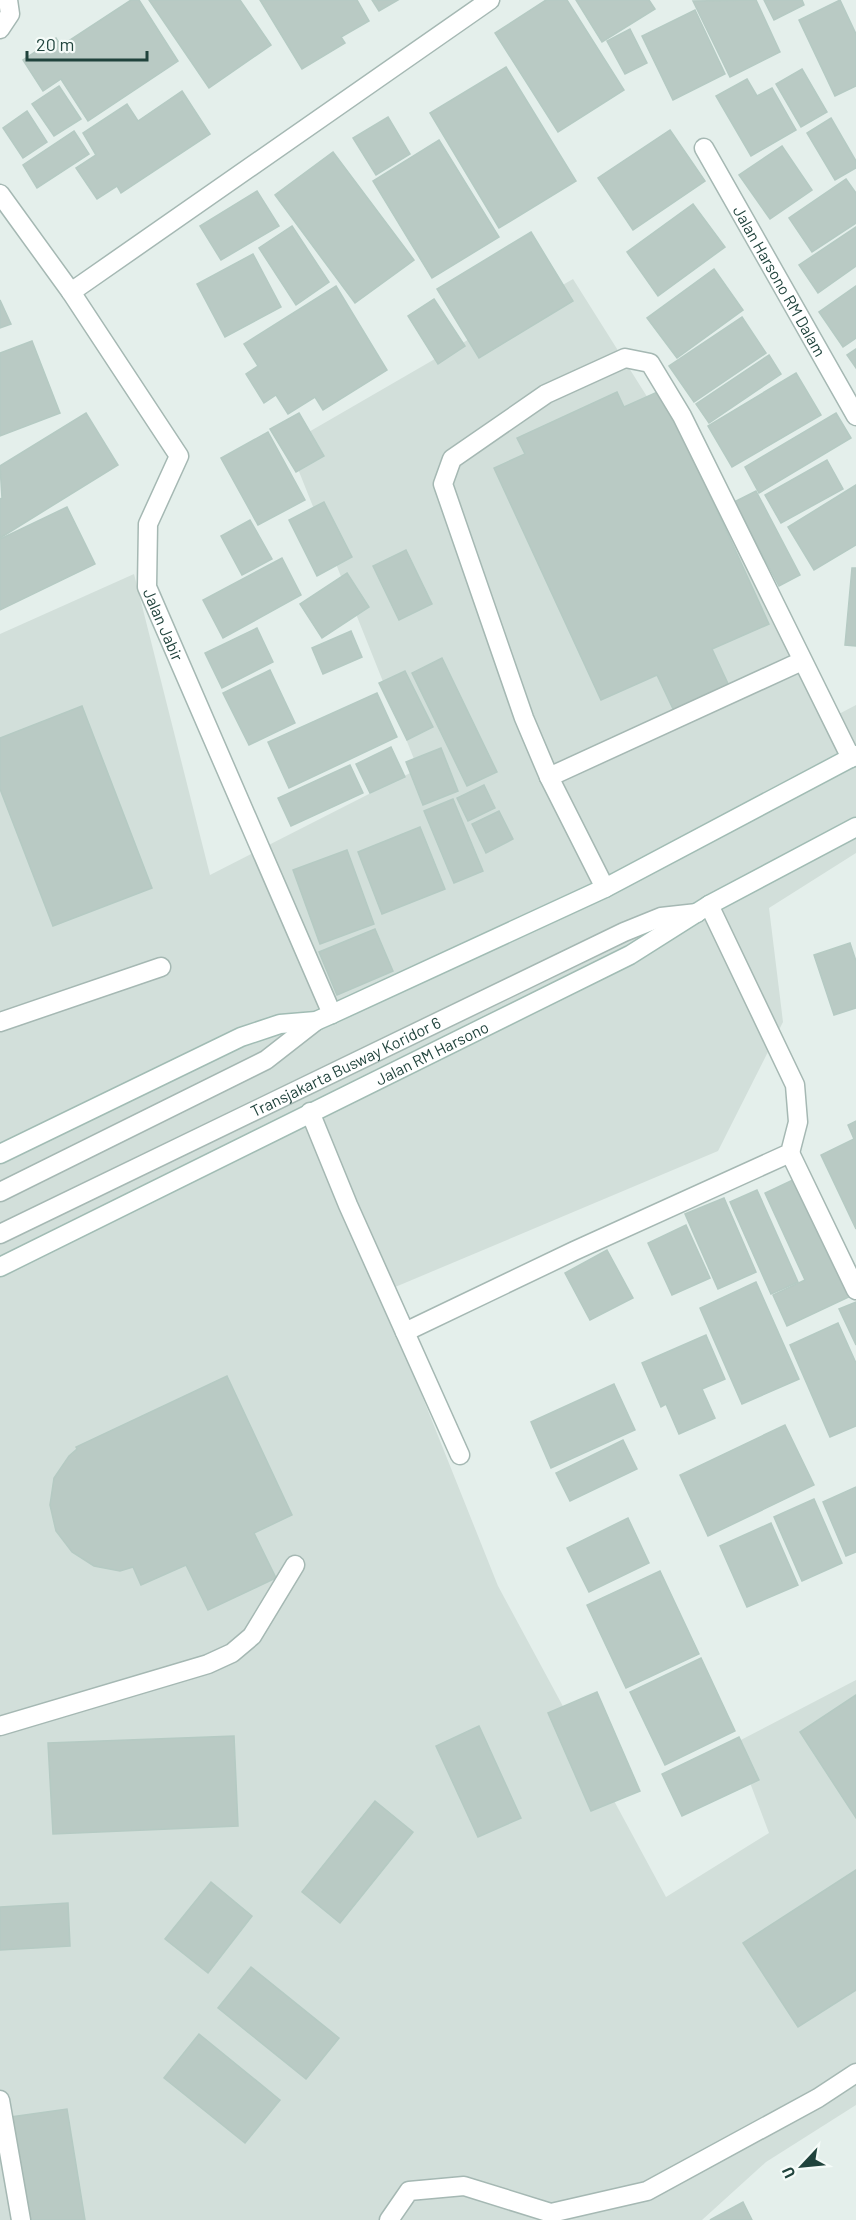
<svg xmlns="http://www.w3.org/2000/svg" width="856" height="2220" viewBox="0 0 856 2220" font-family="Barlow,sans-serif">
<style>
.built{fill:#d2dfda}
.building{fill:#b9cac4;stroke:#b5cac3;stroke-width:1.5}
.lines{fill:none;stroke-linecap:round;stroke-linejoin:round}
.service-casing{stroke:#a5b8b3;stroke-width:21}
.minor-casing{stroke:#a5b8b3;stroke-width:21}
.secondary-casing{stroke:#a1bcb4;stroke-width:21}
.service{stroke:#fff;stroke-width:18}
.minor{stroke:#fff;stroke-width:18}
.secondary{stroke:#fff;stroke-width:18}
.labels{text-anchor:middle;stroke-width:5;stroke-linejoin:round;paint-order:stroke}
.street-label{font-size:16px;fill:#20433c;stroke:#f5fbf8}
</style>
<rect width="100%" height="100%" fill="#e4efeb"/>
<polygon class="built" points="573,279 775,600 837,715 856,705 856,853 769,908 783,1022 718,1151 381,1293 498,1586 666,1897 769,1833 735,1743 856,1680 856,2105 766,2162 702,2220 0,2220 0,634 134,574 210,875 418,769 288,444"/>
<g class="building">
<polygon points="131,0 139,0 178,61 88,121 61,79 43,91 23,60 56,38 61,46"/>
<polygon points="149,0 240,0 271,45 209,88"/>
<polygon points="260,0 357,0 369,21 341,37 345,43 302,69"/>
<polygon points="372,0 398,0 379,11"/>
<polygon points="546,0 567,0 624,90 558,132 495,33"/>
<polygon points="576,0 649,0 655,9 602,42"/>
<polygon points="756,0 780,52 730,77 693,1"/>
<polygon points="764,0 802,0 804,5 774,20"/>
<polygon points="840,0 856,34 856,86 835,96 799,20"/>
<polygon points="695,10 725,74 673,100 642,36"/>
<polygon points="630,29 647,63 625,74 607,41"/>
<polygon points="506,67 576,181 499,228 430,113"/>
<polygon points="802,69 827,112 801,127 776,84"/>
<polygon points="747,79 757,96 772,88 796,130 751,156 716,96"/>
<polygon points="59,86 81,119 54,136 32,104"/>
<polygon points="182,91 210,134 121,193 117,186 97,199 76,168 96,155 83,133 127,104 138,121"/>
<polygon points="27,111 47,142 23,158 3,128"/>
<polygon points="388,117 410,154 376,175 353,138"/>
<polygon points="831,118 856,161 856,168 835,180 807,133"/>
<polygon points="670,130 705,181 633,230 598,178"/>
<polygon points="74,131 89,154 37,188 23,165"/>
<polygon points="439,140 499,237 432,278 373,181"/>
<polygon points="782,146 812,190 770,219 739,175"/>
<polygon points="333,152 414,260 355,303 275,195"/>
<polygon points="846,179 856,193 856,223 812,252 789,218"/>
<polygon points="257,191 279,226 221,260 200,226"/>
<polygon points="693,204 725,247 658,296 627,252"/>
<polygon points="292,226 329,282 296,305 259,248"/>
<polygon points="856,227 856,266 818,293 799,265"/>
<polygon points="531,232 573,301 479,358 437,289"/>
<polygon points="253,254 281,307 225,337 197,284"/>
<polygon points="714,269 743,310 677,358 647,318"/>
<polygon points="336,286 387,370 323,410 315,397 288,414 276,395 264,403 246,374 258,366 244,344"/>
<polygon points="856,286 856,338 843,347 819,312"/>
<polygon points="434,299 465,346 438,364 408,316"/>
<polygon points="0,300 11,324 0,328"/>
<polygon points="742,317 766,353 694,402 669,366"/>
<polygon points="32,341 60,413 0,436 0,353"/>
<polygon points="856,349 856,368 847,355"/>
<polygon points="769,355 781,374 709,423 696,404"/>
<polygon points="796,373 821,415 732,467 708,426"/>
<polygon points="662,390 769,624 712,649 729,686 674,711 657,675 601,700 494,468 525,454 517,438 617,392 624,407"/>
<polygon points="86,413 118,465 0,538 0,499 2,498 0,466"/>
<polygon points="299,413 324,456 296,472 270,429"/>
<polygon points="836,413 851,438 759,493 745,467"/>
<polygon points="268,432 305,500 258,525 221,458"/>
<polygon points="827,460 843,489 781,523 765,495"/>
<polygon points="856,485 856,545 814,570 788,527"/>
<polygon points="756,491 800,575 779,586 734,502"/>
<polygon points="324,502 352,557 317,576 289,520"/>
<polygon points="67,507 95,564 0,610 0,539"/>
<polygon points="250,520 272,559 242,575 221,536"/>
<polygon points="406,550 432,604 399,620 373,566"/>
<polygon points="282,558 301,595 223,638 203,600"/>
<polygon points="852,568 856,568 856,646 845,645"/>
<polygon points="347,573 369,607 322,638 300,604"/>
<polygon points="257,628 273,662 222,688 205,653"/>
<polygon points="351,631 362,657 323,674 312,648"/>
<polygon points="442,658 497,772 467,786 412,673"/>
<polygon points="270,670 295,723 249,745 223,693"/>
<polygon points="405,671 433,727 407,740 379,683"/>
<polygon points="377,693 397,737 289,788 268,742"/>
<polygon points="82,706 152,888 53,926 0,789 0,738"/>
<polygon points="391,747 405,777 370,793 356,764"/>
<polygon points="441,748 458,791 423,805 406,762"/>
<polygon points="350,765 363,793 291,826 278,798"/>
<polygon points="484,785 495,808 468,821 457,798"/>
<polygon points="453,799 483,871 454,883 424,811"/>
<polygon points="499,811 513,839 486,853 472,824"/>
<polygon points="420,827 445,889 382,914 358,852"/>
<polygon points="347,850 374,924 320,944 293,870"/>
<polygon points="375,929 393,971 337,995 319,952"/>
<polygon points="850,943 856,961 856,1008 834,1015 814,955"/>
<polygon points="856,1121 856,1229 821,1155 854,1139 848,1125"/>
<polygon points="797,1178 851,1296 787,1326 773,1295 805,1280 765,1193"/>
<polygon points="757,1190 798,1282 771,1294 730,1202"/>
<polygon points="724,1198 756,1272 718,1289 685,1214"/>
<polygon points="686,1225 710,1278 672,1295 648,1243"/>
<polygon points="607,1250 633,1298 590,1320 565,1273"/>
<polygon points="756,1282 799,1379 742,1404 700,1308"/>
<polygon points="856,1302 856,1345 839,1309"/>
<polygon points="838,1323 856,1363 856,1426 830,1437 790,1345"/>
<polygon points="706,1335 725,1379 702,1389 715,1418 679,1434 666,1404 661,1407 642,1363"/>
<polygon points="227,1376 292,1515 254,1533 276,1578 208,1610 186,1565 141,1585 133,1567 120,1571 94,1566 72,1552 56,1531 50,1505 54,1478 69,1456 77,1449 76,1447"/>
<polygon points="614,1384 635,1430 551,1468 531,1422"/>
<polygon points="785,1425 814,1485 708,1536 680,1475"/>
<polygon points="623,1440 637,1469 570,1501 556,1473"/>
<polygon points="856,1487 856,1552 846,1556 823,1502"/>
<polygon points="814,1499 842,1563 802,1581 774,1517"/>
<polygon points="628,1518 649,1563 589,1592 567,1548"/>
<polygon points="771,1523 798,1585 747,1607 720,1546"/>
<polygon points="660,1571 699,1654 626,1688 587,1605"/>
<polygon points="701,1658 735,1731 665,1765 630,1692"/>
<polygon points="597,1692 640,1791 591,1811 548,1713"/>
<polygon points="856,1695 856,1818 800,1732"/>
<polygon points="479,1726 521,1818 478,1837 436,1746"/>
<polygon points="234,1736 238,1826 53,1834 48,1743"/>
<polygon points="739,1737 759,1780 682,1816 662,1774"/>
<polygon points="375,1801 413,1832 340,1923 302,1892"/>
<polygon points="856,1870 856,1990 798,2027 743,1943"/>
<polygon points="211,1882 252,1916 208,1973 165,1939"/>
<polygon points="68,1903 70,1946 0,1950 0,1907"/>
<polygon points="251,1967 339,2038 306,2079 218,2008"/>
<polygon points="199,2034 280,2100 245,2143 164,2078"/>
<polygon points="67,2109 85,2220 27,2220 11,2117"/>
<polygon points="743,2202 752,2220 710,2220"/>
</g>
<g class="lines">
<g class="service-casing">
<g id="service">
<polyline points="549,777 802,661"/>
<polyline points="605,888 549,777 524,718 443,484 452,459 546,394 625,358 650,363 682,416 851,758"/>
<polyline points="0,1022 161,967"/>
<polyline points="310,1112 348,1205 460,1455"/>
<polyline points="790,1153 856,1290"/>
<polyline points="0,1192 266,1060 316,1021"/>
<path id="s1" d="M0,1234l624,-302 37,-15 36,-4"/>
<polyline points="405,1332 574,1251 790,1153 798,1122 795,1085 709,905"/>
<polyline points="0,1726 208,1664 232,1653 252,1636 295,1565"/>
</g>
</g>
<g class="minor-casing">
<g id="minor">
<polyline points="0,29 10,14 8,0"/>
<path id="s2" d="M704,148l152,268"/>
<path id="s3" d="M0,194l71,98 108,164 -31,68 -1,63 185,427"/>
<polyline points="71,292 490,0"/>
<polyline points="0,2100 21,2220"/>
<polyline points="389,2220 409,2191 464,2186 551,2213 647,2191 818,2098 856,2073"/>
</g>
</g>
<g class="secondary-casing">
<g id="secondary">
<polyline points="0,1154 241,1037 280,1024 316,1021 332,1014 605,888 856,755"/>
<path id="s4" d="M0,1267l630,-312 79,-50 147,-78"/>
</g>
</g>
<use href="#service" class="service"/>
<use href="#minor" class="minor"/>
<use href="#secondary" class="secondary"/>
</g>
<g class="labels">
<g class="street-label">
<text dy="6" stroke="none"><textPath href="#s2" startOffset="153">Jalan Harsono RM Dalam</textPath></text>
<text dy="6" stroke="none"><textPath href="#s3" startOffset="496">Jalan Jabir</textPath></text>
<text dy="6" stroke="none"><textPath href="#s4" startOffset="482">Jalan RM Harsono</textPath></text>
<text dy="6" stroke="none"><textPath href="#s1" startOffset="384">Transjakarta Busway Koridor 6</textPath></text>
</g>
</g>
<g transform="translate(802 2166) rotate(244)" stroke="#f5fbf8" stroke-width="4.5" paint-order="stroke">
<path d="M0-4.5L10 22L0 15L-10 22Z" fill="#20433c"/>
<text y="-9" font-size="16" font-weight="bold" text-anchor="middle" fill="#20433c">U</text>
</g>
<path d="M27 51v9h120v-9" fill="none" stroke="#20433c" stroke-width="3"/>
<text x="36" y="51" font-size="18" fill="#20433c" stroke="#f5fbf8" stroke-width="4.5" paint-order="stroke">20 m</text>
</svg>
